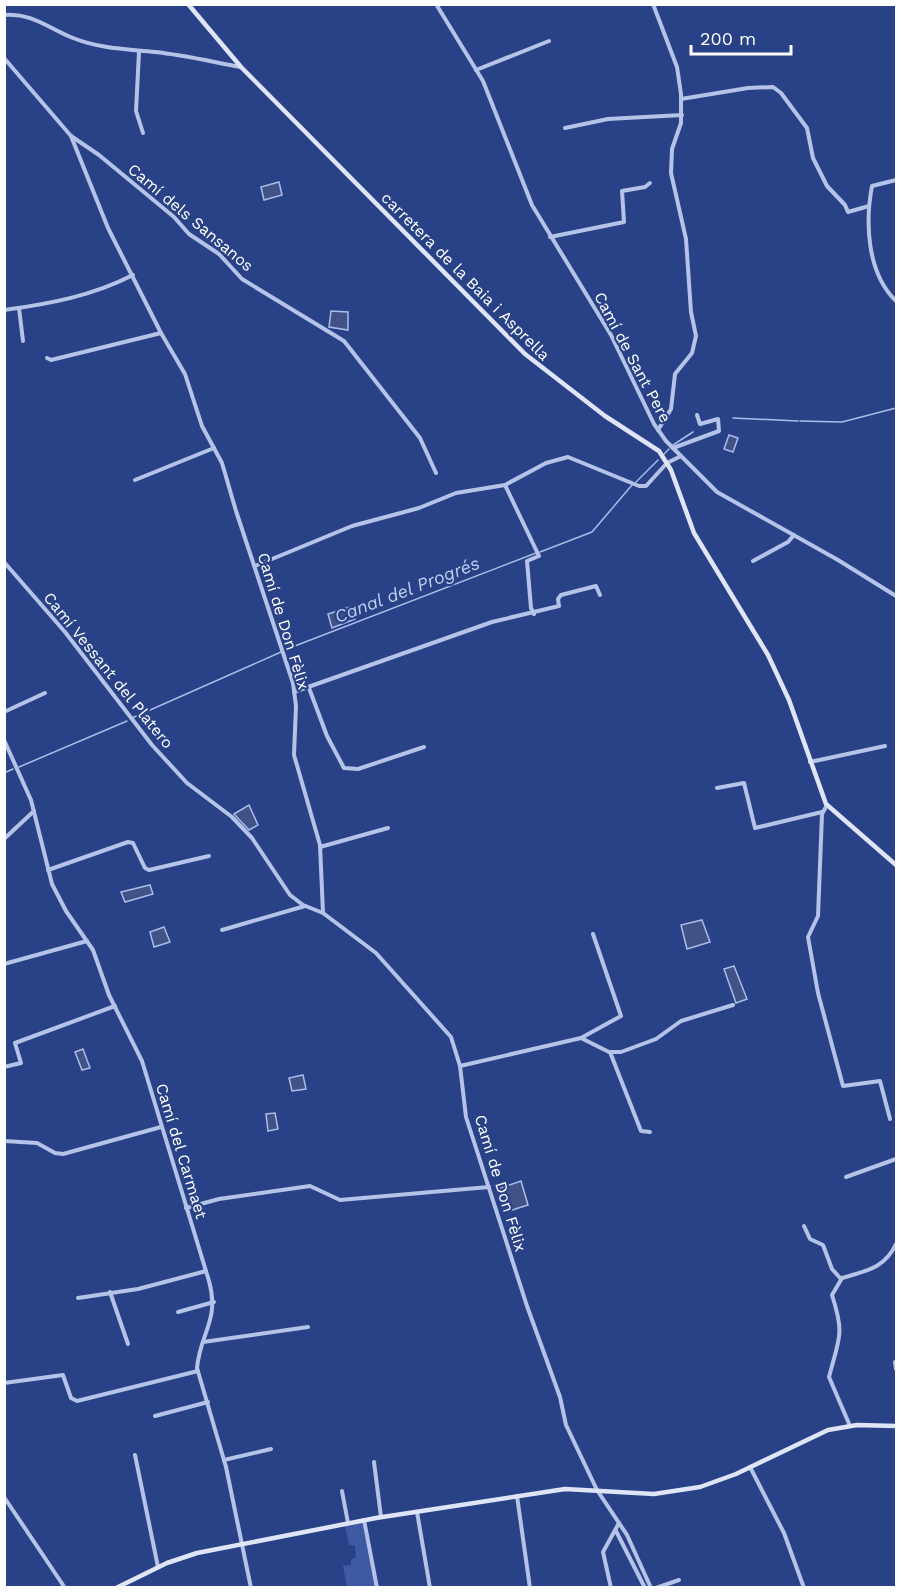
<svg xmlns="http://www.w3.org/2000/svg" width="901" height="1592" viewBox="0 0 901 1592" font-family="'Work Sans',sans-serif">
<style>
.green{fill:#3e5aa3}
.water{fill:#415386;stroke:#aabce8;stroke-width:1.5}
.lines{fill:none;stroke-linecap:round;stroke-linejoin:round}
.stream{stroke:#aabce8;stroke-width:1.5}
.minor{stroke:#b5c3e8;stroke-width:4}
.secondary{stroke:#dfe5f7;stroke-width:4.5}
.labels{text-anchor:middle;stroke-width:4.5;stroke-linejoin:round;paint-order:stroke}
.street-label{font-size:16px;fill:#fff;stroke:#294287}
.water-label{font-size:18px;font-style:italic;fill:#c1ceef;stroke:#294287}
</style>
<rect width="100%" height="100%" fill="#294287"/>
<polygon class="green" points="362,1522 375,1586 347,1587 343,1566 351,1565 351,1560 356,1557 355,1546 349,1545 345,1526"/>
<g class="water">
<polygon points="279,182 282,195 264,200 261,187"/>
<polygon points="331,311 348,312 348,330 329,327"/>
<polygon points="729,435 738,438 733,452 724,449"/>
<polygon points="350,607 355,619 332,628 328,614"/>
<polygon points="249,805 258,825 249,830 234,814"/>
<polygon points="150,885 153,894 125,902 121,892"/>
<polygon points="702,920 710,942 687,949 681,925"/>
<polygon points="164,927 170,942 154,947 150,932"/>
<polygon points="734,966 747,999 736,1003 724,969"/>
<polygon points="83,1049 90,1068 82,1070 75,1052"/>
<polygon points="303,1075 306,1089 292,1091 289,1078"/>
<polygon points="275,1113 278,1129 268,1131 266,1114"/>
<polygon points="521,1181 528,1205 506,1212 498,1189"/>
</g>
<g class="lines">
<g class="stream">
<polyline points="733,418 798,421"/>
<polyline points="800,421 842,422 896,408"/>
<polyline points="673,445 693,432"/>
<polyline points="664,454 669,449"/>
<polyline points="636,482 658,460"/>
<polyline points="540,552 592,532 632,485"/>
<polyline points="287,649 536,553"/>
<polyline points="132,718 281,652"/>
<polyline points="19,767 127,721"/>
<polyline points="4,773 13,769"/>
</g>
<g class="minor">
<polyline points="436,4 483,81 532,205 611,335 654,424 666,441 717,492 838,560 896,596"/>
<polyline points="653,4 677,67 681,94 681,123 672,149 671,173 686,239 691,312 696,336 692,353 675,374 671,409 658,430"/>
<path d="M4,15c27,-3 46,14 69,23 28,11 53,11 82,14 29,3 58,10 86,15"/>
<polyline points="139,52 136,111 143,133"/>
<polyline points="4,58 71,136 108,228 161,333 185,374 202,426 222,463 236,511 293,683 296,706 294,755 320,845 323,913 376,953 451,1037 460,1066 466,1117 527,1306 560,1397 566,1425 597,1490 627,1535 651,1588"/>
<polyline points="476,70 549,41"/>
<polyline points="681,99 748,88 773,87 781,93 807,128 813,158 827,186 845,205 848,212 869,206"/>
<polyline points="565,128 608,119 682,115"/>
<polyline points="71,136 99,155 174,217 189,234 219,254 242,279 344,341 420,438 436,473"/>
<path d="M896,180l-24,6c-7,37 -5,87 24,115"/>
<polyline points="550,237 624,222 622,191 645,187 650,183"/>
<polyline points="19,308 23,341"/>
<path d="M4,310c45,-6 88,-14 129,-35"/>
<polyline points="47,358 51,360 161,333"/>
<polyline points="673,448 719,431 718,419 700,424 697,415"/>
<polyline points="135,480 214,448"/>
<polyline points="505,485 539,556 527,561 531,608 534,614"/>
<polyline points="753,561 788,542 794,535"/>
<polyline points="4,562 65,632 152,745 187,783 232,817 252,838 290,895 303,905 323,913"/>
<polyline points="255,566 352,526 419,508 456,493 505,485 546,463 568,457 639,486 646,486 667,463 681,456"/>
<polyline points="309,688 327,736 344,768 358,769 424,747"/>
<polyline points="294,692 492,622 559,606 558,599 561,595 596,586 600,595"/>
<polyline points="4,712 45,693"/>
<path d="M4,740l27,60 21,84 14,27 27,39 16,45 33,66 67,220c11,39 -9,52 -12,87l29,99 25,121"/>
<polyline points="810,762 885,746"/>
<polyline points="717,788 744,783 755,828 822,812"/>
<polyline points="827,805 822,814 818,916 808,937 818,993 843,1086 880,1081 890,1119"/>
<polyline points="4,839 34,811"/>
<polyline points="320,847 388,828"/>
<polyline points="48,870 128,842 133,843 145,868 149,870 209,856"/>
<polyline points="222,930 305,906"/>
<polyline points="4,964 87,941"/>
<polyline points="581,1038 621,1016 593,934"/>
<polyline points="610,1052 641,1131 650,1132"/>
<polyline points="460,1066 581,1038 609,1052 621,1052 656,1039 681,1021 733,1005"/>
<polyline points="4,1067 21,1063 15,1043 115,1006"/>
<polyline points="4,1141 37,1143 55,1153 63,1154 161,1127"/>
<polyline points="846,1177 896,1159"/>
<polyline points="186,1208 219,1199 310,1186 340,1200 489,1187"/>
<polyline points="804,1226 810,1239 823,1245 832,1269 841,1279"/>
<polyline points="110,1292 128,1344"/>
<polyline points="78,1298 138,1289 206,1271"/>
<polyline points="178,1312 214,1302"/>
<polyline points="203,1342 308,1327"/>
<polyline points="895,1362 896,1369"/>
<polyline points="4,1383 63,1375 71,1398 77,1401 198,1371"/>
<polyline points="155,1416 208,1402"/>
<path d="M850,1426l-21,-49c10,-39 16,-42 3,-82l10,-17c24,-7 43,-10 54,-34"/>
<polyline points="135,1455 158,1567"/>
<polyline points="224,1460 271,1449"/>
<polyline points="374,1462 381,1517"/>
<polyline points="750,1467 784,1533 804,1588"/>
<polyline points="342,1491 348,1523"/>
<polyline points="517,1496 530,1588"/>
<polyline points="4,1497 65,1588"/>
<polyline points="417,1512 430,1588"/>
<polyline points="364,1520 377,1588"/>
<polyline points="616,1531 645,1588"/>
<polyline points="611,1588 603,1552 619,1523"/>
<polyline points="656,1588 679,1580"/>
</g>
<g class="secondary">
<polyline points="188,4 241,67 525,354 605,416 659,451 671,470 694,533 768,655 789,700 826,804 896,865"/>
<polyline points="116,1588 167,1563 197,1553 376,1518 565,1489 654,1494 700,1487 736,1474 828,1430 857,1425 896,1426"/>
</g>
</g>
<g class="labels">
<g class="street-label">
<text transform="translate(191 217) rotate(40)" y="6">Camí dels Sansanos</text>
<text transform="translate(466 276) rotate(45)" y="6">carretera de la Baia i Asprella</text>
<text transform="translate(633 357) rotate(62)" y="6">Camí de Sant Pere</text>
<text transform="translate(284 621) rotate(73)" y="6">Camí de Don Fèlix</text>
<text transform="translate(109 670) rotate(51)" y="6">Camí Vessant del Platero</text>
<text transform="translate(182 1151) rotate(73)" y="6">Camí del Carmaet</text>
<text transform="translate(501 1183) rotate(73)" y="6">Camí de Don Fèlix</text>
</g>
<g class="water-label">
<text transform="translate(407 590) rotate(-21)" y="6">Canal del Progrés</text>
</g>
</g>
<rect width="901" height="1592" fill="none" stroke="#ffffff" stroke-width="12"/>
<path d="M691 45v9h100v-9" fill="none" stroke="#ffffff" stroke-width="3"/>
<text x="700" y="45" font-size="18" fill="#ffffff" stroke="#294287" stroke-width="4.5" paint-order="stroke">200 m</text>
</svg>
